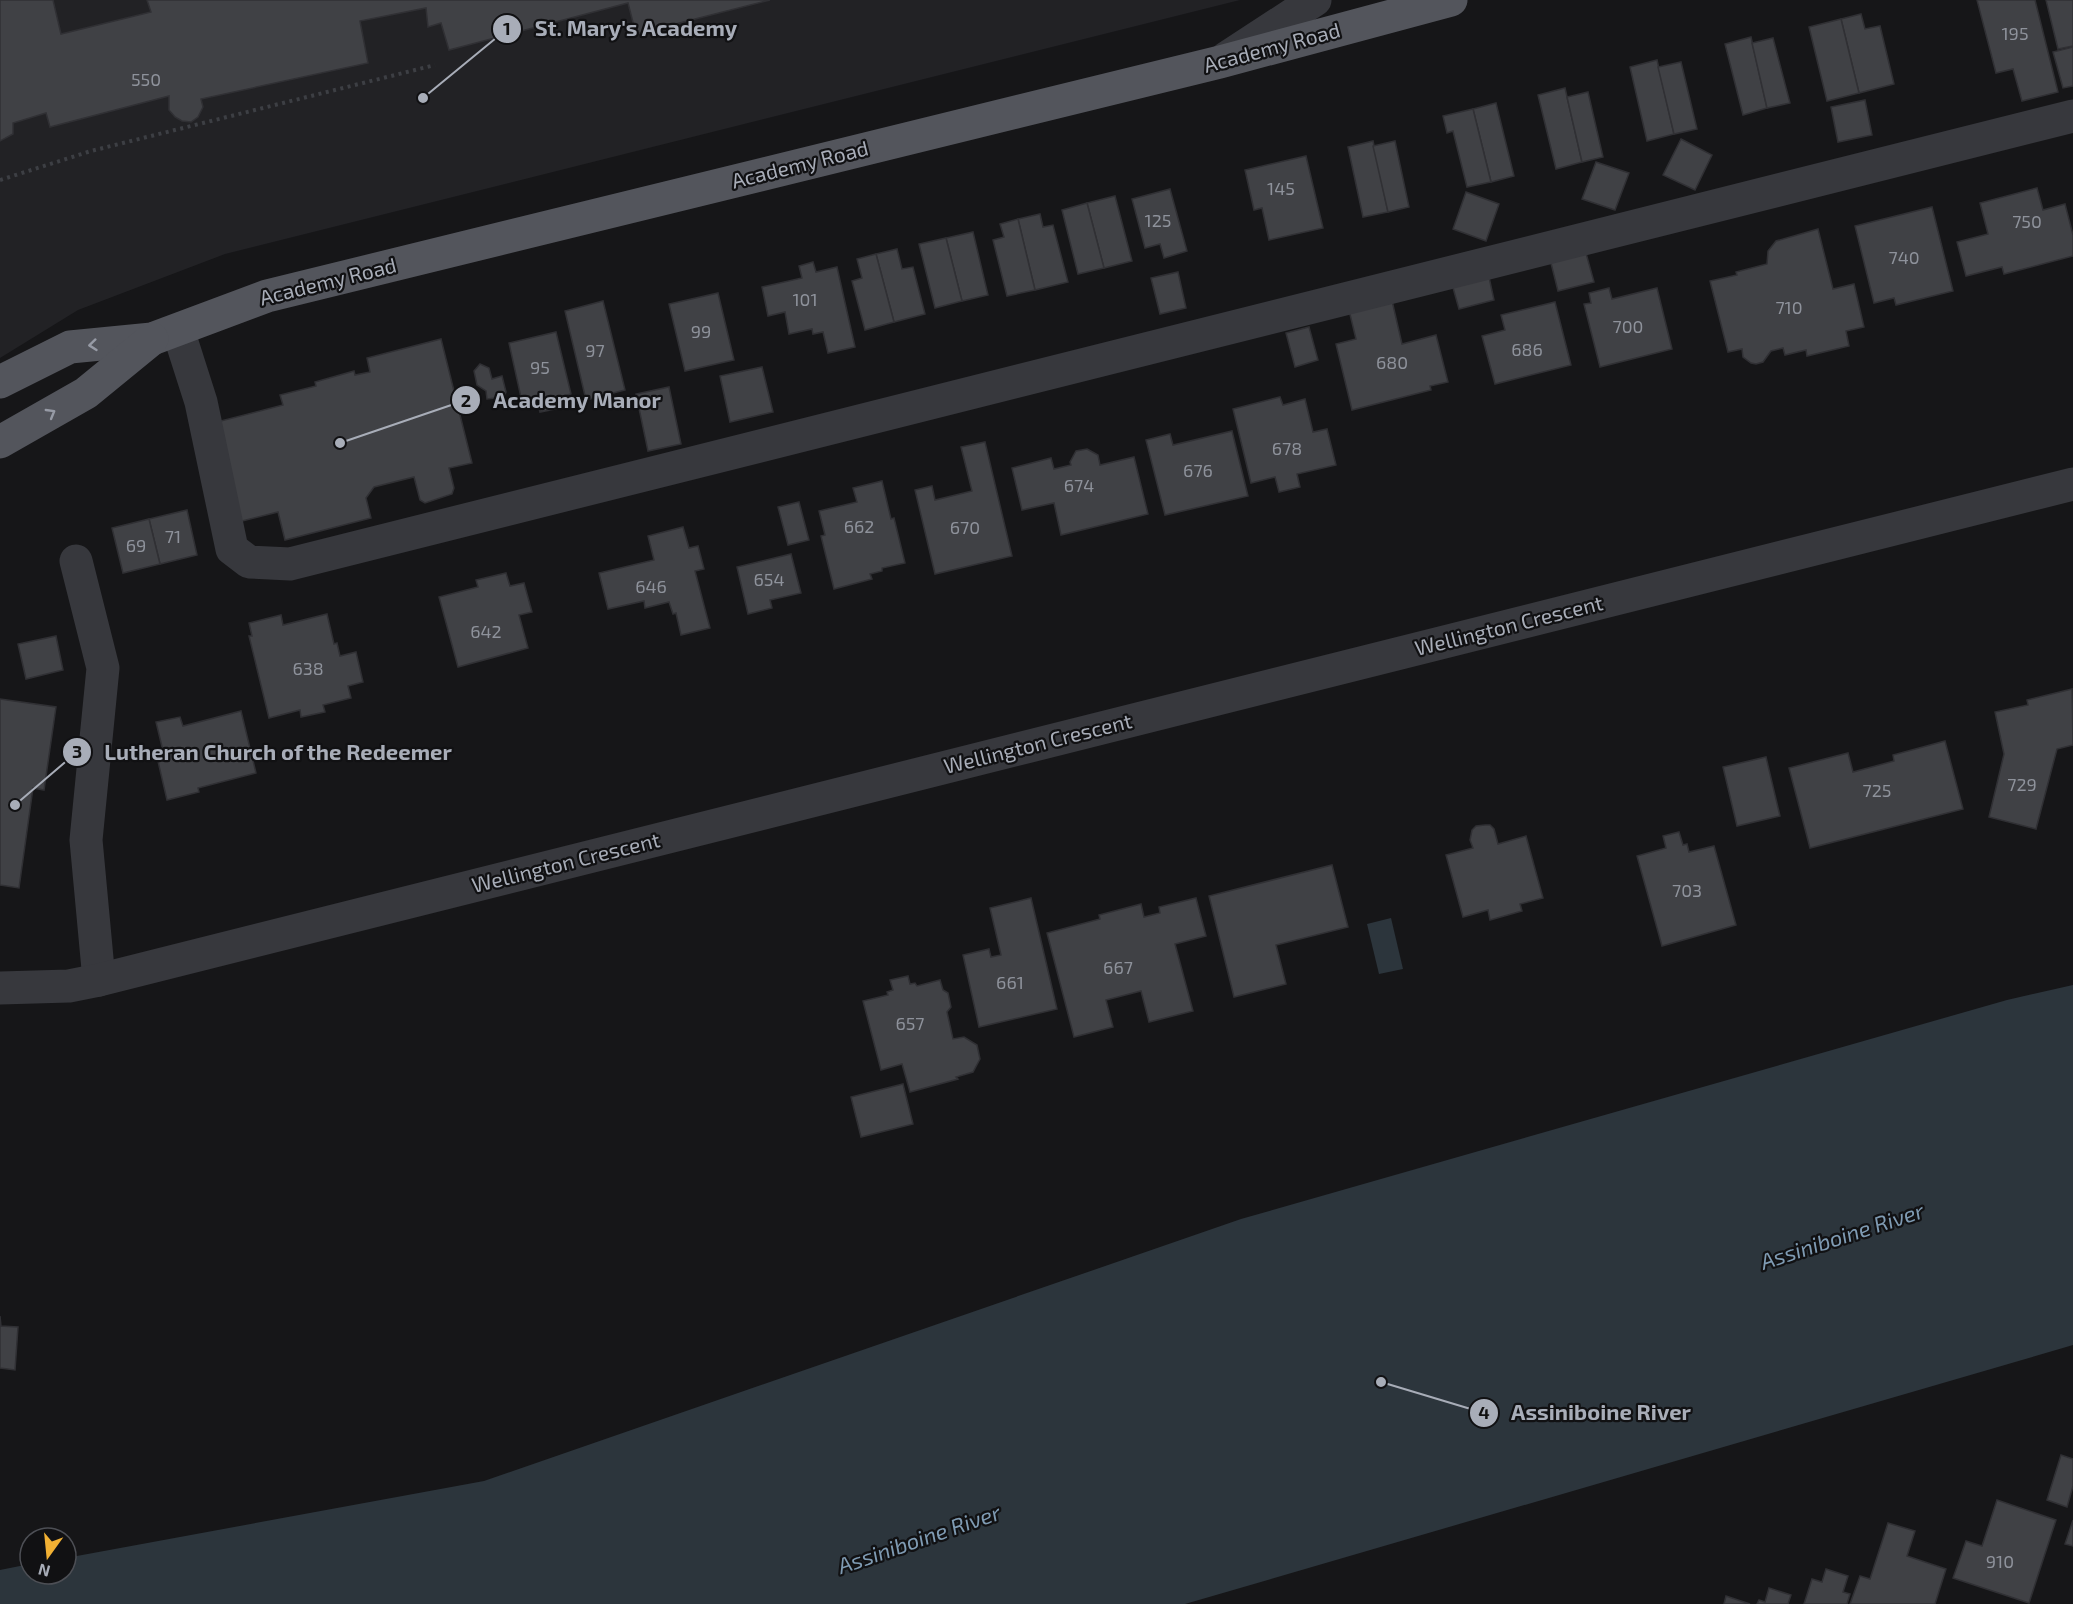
<svg xmlns="http://www.w3.org/2000/svg" width="2073" height="1604" viewBox="0 0 2073 1604" font-family="'Exo 2',sans-serif">
<style>
.built{fill:#222225}
.water{fill:#2c353c}
.building{fill:#404145;stroke:#303034;stroke-width:1.5}
.lines{fill:none;stroke-linecap:round;stroke-linejoin:round}
.path{stroke:#3d3f44;stroke-width:4;stroke-dasharray:3 4.5;stroke-linecap:butt}
.minor{stroke:#37383d;stroke-width:33}
.major{stroke:#53555c;stroke-width:33}
.oneway{stroke:#979ba6}
.labels{text-anchor:middle;stroke-width:4.5;stroke-linejoin:round;paint-order:stroke}
.number-label{font-size:18px;fill:#8e929b}
.street-label{font-size:21px;fill:#a8adb8;stroke:#111113}
.water-label{font-size:22px;font-style:italic;fill:#7f9bb3;stroke:#111113}
.leader{fill:none;stroke:#a8adb8;stroke-width:2}
.callout-dot{fill:#a8adb8;stroke:#111113;stroke-width:2}
.mark-label{font-size:18px;text-anchor:middle;font-weight:bold;fill:#111}
.callout-label{font-size:22px;text-anchor:middle;font-weight:bold;fill:#a8adb8;stroke:#111113;stroke-width:4.5;stroke-linejoin:round;paint-order:stroke}
</style>
<rect width="100%" height="100%" fill="#161618"/>
<polygon class="built" points="0,0 1240,0 225,254 78,310 0,358"/>
<g class="water">
<polygon points="1391,918 1403,969 1379,974 1367,924"/>
<polygon points="2073,985 2073,1345 1185,1604 0,1604 0,1570 30,1564 30,1574 66,1574 66,1558 484,1481 1241,1219 2007,1000"/>
</g>
<g class="building">
<polygon points="0,0 53,0 61,34 151,12 147,0 770,0 636,34 628,3 449,50 441,23 428,27 426,8 360,21 368,63 201,99 203,107 198,117 191,122 182,121 175,117 169,110 169,96 50,127 46,113 13,123 13,134 0,141"/>
<polygon points="1977,0 2035,0 2058,92 2022,101 2013,69 1996,73"/>
<polygon points="2046,0 2073,0 2073,46 2058,49"/>
<polygon points="1861,14 1865,29 1880,26 1894,84 1859,93 1841,19"/>
<polygon points="1841,19 1859,93 1827,101 1809,27"/>
<polygon points="1751,37 1767,108 1743,115 1725,44"/>
<polygon points="1773,38 1790,103 1767,108 1752,43"/>
<polygon points="2073,47 2073,86 2063,88 2053,52"/>
<polygon points="1657,60 1674,134 1647,141 1630,67"/>
<polygon points="1681,62 1697,129 1674,134 1658,67"/>
<polygon points="1565,88 1582,162 1556,169 1538,95"/>
<polygon points="1588,92 1603,157 1582,162 1567,97"/>
<polygon points="1865,100 1872,135 1838,142 1831,107"/>
<polygon points="1496,103 1514,176 1491,182 1473,109"/>
<polygon points="1473,109 1491,182 1467,187 1453,131 1447,133 1443,116"/>
<polygon points="1681,139 1712,155 1695,190 1663,175"/>
<polygon points="1373,141 1388,212 1363,217 1348,147"/>
<polygon points="1395,141 1409,207 1388,212 1373,146"/>
<polygon points="1306,156 1323,228 1269,240 1262,208 1254,210 1245,170"/>
<polygon points="1596,162 1629,173 1615,210 1582,199"/>
<polygon points="2037,188 2043,210 2065,204 2073,235 2073,256 2004,274 2002,267 1966,276 1957,242 1988,234 1980,203"/>
<polygon points="1170,189 1187,251 1164,258 1160,244 1145,248 1132,199"/>
<polygon points="1466,192 1499,204 1486,241 1453,229"/>
<polygon points="1115,196 1132,261 1104,268 1087,203"/>
<polygon points="1087,203 1104,268 1078,274 1062,210"/>
<polygon points="1932,207 1953,291 1896,305 1894,298 1874,303 1855,226"/>
<polygon points="1040,214 1043,227 1053,225 1068,282 1035,290 1018,219"/>
<polygon points="1018,219 1035,290 1007,296 993,240 1004,237 1000,224"/>
<polygon points="1818,229 1833,289 1854,284 1864,327 1846,331 1849,346 1807,356 1806,350 1785,355 1783,348 1771,351 1763,362 1756,364 1751,363 1743,357 1742,349 1728,352 1710,281 1737,275 1736,272 1767,264 1768,251 1776,241"/>
<polygon points="973,232 988,295 962,301 946,238"/>
<polygon points="946,238 962,301 935,308 919,244"/>
<polygon points="1584,246 1594,282 1558,291 1549,255"/>
<polygon points="897,249 902,269 913,267 925,314 894,322 876,254"/>
<polygon points="876,254 894,322 865,330 852,281 862,278 857,259"/>
<polygon points="813,262 816,272 837,267 855,347 828,353 823,332 813,334 812,329 789,334 785,312 768,316 762,287 802,278 799,266"/>
<polygon points="1487,268 1494,300 1459,309 1450,277"/>
<polygon points="1178,272 1186,308 1160,314 1151,278"/>
<polygon points="1609,288 1612,299 1657,288 1672,349 1600,367 1584,304 1591,303 1589,293"/>
<polygon points="1390,292 1402,344 1436,335 1448,382 1430,386 1431,390 1352,410 1336,344 1356,339 1347,302"/>
<polygon points="718,293 734,360 685,371 669,304"/>
<polygon points="603,301 625,390 586,400 565,311"/>
<polygon points="1555,302 1571,365 1495,384 1482,336 1505,330 1501,315"/>
<polygon points="1309,327 1318,360 1295,367 1286,333"/>
<polygon points="556,332 571,394 563,396 566,407 540,412 537,398 522,402 509,343"/>
<polygon points="441,339 472,463 449,468 454,488 452,494 425,503 420,500 414,477 374,487 366,498 371,518 285,540 278,512 234,523 209,424 283,405 280,395 316,386 315,382 354,371 355,375 370,372 367,358"/>
<polygon points="480,364 489,368 492,379 502,376 506,392 504,397 487,399 486,391 477,385 474,371"/>
<polygon points="762,367 773,412 730,422 720,376"/>
<polygon points="669,387 681,444 648,451 636,394"/>
<polygon points="1280,397 1283,405 1305,399 1313,432 1327,429 1336,465 1297,474 1300,487 1279,492 1275,477 1251,483 1233,409"/>
<polygon points="1232,431 1248,496 1165,515 1146,440 1170,434 1173,445"/>
<polygon points="985,442 1012,556 935,574 915,490 932,486 935,500 972,491 961,447"/>
<polygon points="1087,449 1098,455 1100,465 1134,457 1148,514 1061,535 1054,503 1022,510 1012,468 1051,458 1054,469 1071,465 1070,462 1076,451"/>
<polygon points="882,481 891,519 894,518 905,563 882,568 882,571 870,574 872,579 834,589 821,536 825,535 819,511 857,502 853,488"/>
<polygon points="799,502 809,540 788,545 778,507"/>
<polygon points="187,510 197,555 160,564 149,519"/>
<polygon points="149,519 160,564 123,573 112,528"/>
<polygon points="683,527 689,548 698,546 704,569 695,571 710,628 681,635 676,613 673,614 669,602 645,608 644,601 608,609 599,573 654,560 648,536"/>
<polygon points="791,554 801,593 770,600 772,608 748,614 737,567"/>
<polygon points="506,573 510,586 524,583 532,612 519,615 528,648 458,667 439,597 478,587 476,580"/>
<polygon points="327,614 334,644 337,643 340,656 356,652 363,682 348,686 351,698 323,705 325,712 301,717 300,710 269,718 249,636 252,636 249,623 281,615 283,625"/>
<polygon points="56,636 63,670 26,679 18,644"/>
<polygon points="2072,689 2073,745 2057,749 2036,829 1989,817 2004,754 1995,712 2028,705 2027,700"/>
<polygon points="0,699 56,707 44,790 33,788 19,888 0,885"/>
<polygon points="241,711 256,773 198,788 199,792 167,800 157,757 164,755 156,722 180,717 183,726"/>
<polygon points="1945,741 1963,809 1810,848 1789,768 1848,753 1853,772 1894,761 1893,755"/>
<polygon points="1766,757 1780,816 1737,826 1723,767"/>
<polygon points="1485,825 1490,825 1494,829 1498,844 1526,836 1543,898 1520,904 1522,911 1490,920 1488,910 1463,917 1446,855 1473,848 1470,840 1472,830 1476,826"/>
<polygon points="1679,832 1683,845 1687,844 1689,852 1714,846 1736,925 1662,946 1637,856 1666,848 1663,836"/>
<polygon points="1332,865 1348,927 1276,945 1286,984 1234,997 1209,896"/>
<polygon points="1031,898 1057,1009 979,1027 963,955 989,949 991,957 1001,955 990,908"/>
<polygon points="1196,898 1206,936 1175,944 1193,1011 1149,1022 1141,991 1106,1000 1113,1027 1074,1037 1047,933 1100,919 1099,915 1141,904 1144,917 1160,913 1159,907"/>
<polygon points="908,976 910,984 915,983 917,986 940,980 943,990 948,993 951,1007 947,1012 953,1039 964,1037 977,1045 980,1059 973,1072 956,1077 958,1079 910,1092 902,1064 881,1070 863,1001 888,995 887,992 893,990 890,980"/>
<polygon points="903,1084 913,1124 861,1137 851,1097"/>
<polygon points="0,1316 1,1326 18,1327 15,1370 0,1368"/>
<polygon points="2061,1455 2073,1459 2073,1486 2067,1507 2047,1500"/>
<polygon points="1997,1500 2056,1520 2029,1603 1953,1578 1966,1541 1982,1546"/>
<polygon points="2073,1520 2073,1546 2065,1544"/>
<polygon points="1888,1523 1915,1531 1907,1556 1946,1569 1935,1604 1850,1604 1860,1576 1870,1579"/>
<polygon points="1826,1569 1848,1576 1843,1592 1850,1594 1847,1604 1804,1604 1812,1579 1822,1582"/>
<polygon points="1769,1588 1791,1595 1788,1604 1757,1604 1759,1600 1765,1602"/>
<polygon points="1726,1596 1750,1604 1724,1604"/>
</g>
<g class="lines">
<polyline class="path" points="0,180 91,151 435,65"/>
<g class="minor">
<polyline points="1226,58 1315,0"/>
<polyline points="178,330 201,402 232,549 249,562 290,564 2073,116"/>
<polyline points="76,561 103,668 86,840 99,980"/>
<polyline points="0,988 69,986 99,980 2073,484"/>
</g>
<g class="major">
<polyline points="0,382 70,347 152,339 267,296 1220,62 1451,0"/>
<polyline points="0,442 86,393 152,339"/>
</g>
</g>
<defs><path id="oneway-chevron" d="M-2-3.5L2.5 0L-2 3.5" fill="none" stroke-width="1.6" stroke-linecap="round" stroke-linejoin="round" transform="scale(1.5)"/></defs>
<g class="oneway">
<use href="#oneway-chevron" transform="translate(93 345) rotate(174)"/>
<use href="#oneway-chevron" transform="translate(51 413) rotate(-30)"/>
</g>
<g class="labels">
<g class="number-label">
<text x="2015" y="40">195</text>
<text x="146" y="86">550</text>
<text x="1281" y="195">145</text>
<text x="1158" y="227">125</text>
<text x="2027" y="228">750</text>
<text x="1904" y="264">740</text>
<text x="805" y="306">101</text>
<text x="1789" y="314">710</text>
<text x="1628" y="333">700</text>
<text x="701" y="338">99</text>
<text x="1527" y="356">686</text>
<text x="595" y="357">97</text>
<text x="1392" y="369">680</text>
<text x="540" y="374">95</text>
<text x="1287" y="455">678</text>
<text x="1198" y="477">676</text>
<text x="1079" y="492">674</text>
<text x="859" y="533">662</text>
<text x="965" y="534">670</text>
<text x="173" y="543">71</text>
<text x="136" y="552">69</text>
<text x="769" y="586">654</text>
<text x="651" y="593">646</text>
<text x="486" y="638">642</text>
<text x="308" y="675">638</text>
<text x="2022" y="791">729</text>
<text x="1877" y="797">725</text>
<text x="1687" y="897">703</text>
<text x="1118" y="974">667</text>
<text x="1010" y="989">661</text>
<text x="910" y="1030">657</text>
<text x="2000" y="1568">910</text>
</g>
<g class="street-label">
<text transform="translate(1272 48) rotate(-15)" y="7">Academy Road</text>
<text transform="translate(800 165) rotate(-14)" y="7">Academy Road</text>
<text transform="translate(328 282) rotate(-14)" y="7">Academy Road</text>
<text transform="translate(1509 626) rotate(-14)" y="7">Wellington Crescent</text>
<text transform="translate(1038 744) rotate(-14)" y="7">Wellington Crescent</text>
<text transform="translate(566 863) rotate(-14)" y="7">Wellington Crescent</text>
</g>
<g class="water-label">
<text transform="translate(1842 1236) rotate(-18)" y="8">Assiniboine River</text>
<text transform="translate(919 1539) rotate(-19)" y="8">Assiniboine River</text>
</g>
</g>
<path class="leader" d="M423 98L507 29M340 443L466 400M15 805L77 752M1381 1382L1484 1413"/>
<g class="callout-dot">
<circle cx="423" cy="98" r="6"/>
<circle cx="340" cy="443" r="6"/>
<circle cx="15" cy="805" r="6"/>
<circle cx="1381" cy="1382" r="6"/>
<circle cx="507" cy="29" r="15"/>
<circle cx="466" cy="400" r="15"/>
<circle cx="77" cy="752" r="15"/>
<circle cx="1484" cy="1413" r="15"/>
</g>
<g class="mark-label">
<text x="507" y="35">1</text>
<text x="466" y="407">2</text>
<text x="77" y="758">3</text>
<text x="1484" y="1419">4</text>
</g>
<g class="callout-label">
<text x="636" y="36">St. Mary's Academy</text>
<text x="577" y="408">Academy Manor</text>
<text x="278" y="760">Lutheran Church of the Redeemer</text>
<text x="1601" y="1420">Assiniboine River</text>
</g>
<g transform="translate(48 1556) rotate(195)"><circle r="28" fill="#111113" stroke="#4d4f55" stroke-width="1.5"/>
<path d="M0-4.5L10 22L0 15L-10 22Z" fill="#f2b134"/>
<text y="-9" font-size="16" font-weight="bold" text-anchor="middle" fill="#a8adb8">N</text>
</g>
</svg>
